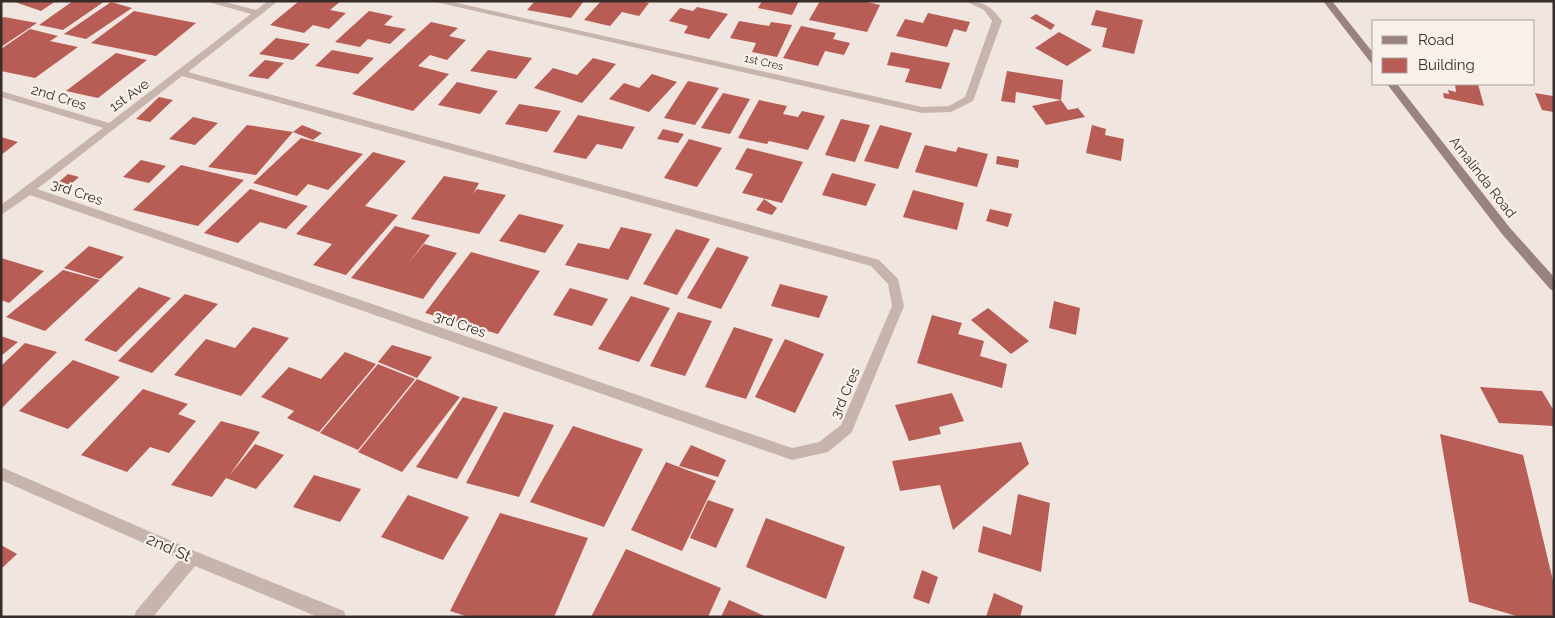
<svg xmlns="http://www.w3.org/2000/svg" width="1555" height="618" viewBox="0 0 1555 618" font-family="Raleway,sans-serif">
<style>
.building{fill:#b85d55}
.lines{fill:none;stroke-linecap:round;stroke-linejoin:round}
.street{fill:#c7b4ac;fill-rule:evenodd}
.secondary{fill:#9a837e;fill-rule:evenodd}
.labels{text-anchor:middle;stroke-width:4.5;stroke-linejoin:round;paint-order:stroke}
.far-street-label{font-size:11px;fill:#362c2a;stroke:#f8f0eb}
.street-label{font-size:14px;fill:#362c2a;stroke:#f8f0eb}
.near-street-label{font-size:16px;fill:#362c2a;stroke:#f8f0eb}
</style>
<rect width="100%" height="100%" fill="#f0e5df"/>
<g class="building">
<polygon points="12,1 56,1 41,11"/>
<polygon points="73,1 105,1 63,30 39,25"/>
<polygon points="299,1 341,1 330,10 346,13 329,29 313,25 304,33 270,25"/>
<polygon points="535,1 584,1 571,18 527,10"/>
<polygon points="601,1 641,1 649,3 639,16 622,12 610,26 584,20"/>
<polygon points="762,1 799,1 792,15 758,8"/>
<polygon points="820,1 863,1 880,5 867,32 809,20"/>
<polygon points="111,2 132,8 86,39 64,34"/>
<polygon points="697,7 728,14 709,39 684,33 688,26 669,21 680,8 693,11"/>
<polygon points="1096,10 1143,20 1134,54 1102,47 1107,28 1091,25"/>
<polygon points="134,11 196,23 156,56 91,43"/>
<polygon points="369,11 393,16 384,25 406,29 390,44 368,39 360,47 335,42"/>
<polygon points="928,13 970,22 966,32 954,29 947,47 896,36 905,19 923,23"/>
<polygon points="1036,14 1055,25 1051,30 1030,18"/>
<polygon points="4,17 37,23 1,47 1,19"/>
<polygon points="739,21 769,26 771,22 792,25 777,57 752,52 756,43 730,38"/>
<polygon points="431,22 458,28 449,36 466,40 447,60 430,55 418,66 449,74 413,111 352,94"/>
<polygon points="801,26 836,33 833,39 850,43 844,55 825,51 818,66 783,58"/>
<polygon points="30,29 58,36 50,41 78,47 35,78 1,71 1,49"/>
<polygon points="1059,32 1092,50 1067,66 1035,48"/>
<polygon points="276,38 310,44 293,60 259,54"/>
<polygon points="332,50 374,58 358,74 315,66"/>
<polygon points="488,50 532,58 516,79 470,71"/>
<polygon points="891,52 950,63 941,89 905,82 910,69 887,65"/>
<polygon points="116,53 147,60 98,98 66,91"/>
<polygon points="593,58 616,64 582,103 534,88 553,68 577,75"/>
<polygon points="265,60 284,63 268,79 248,76"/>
<polygon points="1007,71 1063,80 1061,100 1016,92 1015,103 1001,101"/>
<polygon points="652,74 677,82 649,112 609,99 624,83 639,88"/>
<polygon points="688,81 719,88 695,125 664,118"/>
<polygon points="457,82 498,91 480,114 438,105"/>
<polygon points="1455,84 1478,84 1484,106 1444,98 1443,93 1449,94 1448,90 1456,92"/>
<polygon points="723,93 750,99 730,134 701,128"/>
<polygon points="1535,93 1553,96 1554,112 1542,110"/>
<polygon points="159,97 173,100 150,122 136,119"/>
<polygon points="759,100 787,106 783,114 798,117 802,111 825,116 808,150 769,141 767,144 738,138"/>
<polygon points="1061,100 1068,110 1078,108 1085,117 1046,125 1032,106"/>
<polygon points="519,104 561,111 547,132 505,124"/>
<polygon points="578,115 611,122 635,127 622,149 597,144 586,159 553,152"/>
<polygon points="193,117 218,123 195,145 169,139"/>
<polygon points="841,119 870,125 855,162 825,155"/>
<polygon points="247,125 293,132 256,175 208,167"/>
<polygon points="302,125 322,133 313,140 293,132"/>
<polygon points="880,125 912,133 898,169 864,161"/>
<polygon points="1092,125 1106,129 1105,135 1124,139 1121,161 1086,153"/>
<polygon points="663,129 684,134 678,143 657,139"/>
<polygon points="1,137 18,142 1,155"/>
<polygon points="301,138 363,154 328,190 308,184 297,196 253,183"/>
<polygon points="689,139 722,148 697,187 664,178"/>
<polygon points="925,145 956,152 958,147 988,154 977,187 915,172"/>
<polygon points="747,148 803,162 782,203 742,193 753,174 735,169"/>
<polygon points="373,152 406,161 365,206 354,203 398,215 346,275 313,265 332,244 296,234"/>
<polygon points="997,156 1019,160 1018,168 996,164"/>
<polygon points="141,160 166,166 149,183 123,177"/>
<polygon points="181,165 244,180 198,226 133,210"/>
<polygon points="832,173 876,184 866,206 822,195"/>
<polygon points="68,174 79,177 63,191 52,188"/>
<polygon points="444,176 479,183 473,194 477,189 506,195 479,234 411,219"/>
<polygon points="250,189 308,206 286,229 260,222 238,243 204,233"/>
<polygon points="913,190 964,203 957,230 903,217"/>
<polygon points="764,199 777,208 772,215 756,210"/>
<polygon points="990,209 1012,214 1008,227 986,221"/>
<polygon points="519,214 564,225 545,253 499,241"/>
<polygon points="395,226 430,235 408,264 424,244 457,253 423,299 351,278"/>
<polygon points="621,227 652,234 628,280 565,265 578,243 609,249"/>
<polygon points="676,229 710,239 677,295 643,284"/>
<polygon points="89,246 124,257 100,279 64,268"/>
<polygon points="717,247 749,257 721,309 687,298"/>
<polygon points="471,252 540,271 498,334 425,313"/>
<polygon points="1,258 44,271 9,303 1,300"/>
<polygon points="63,270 100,280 45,331 6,317"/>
<polygon points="780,284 828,296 819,318 771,306"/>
<polygon points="139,287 171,298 116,352 84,340"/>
<polygon points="570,288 608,299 592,326 553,315"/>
<polygon points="185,294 218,304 152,373 118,361"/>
<polygon points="631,296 670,308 639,362 598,349"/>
<polygon points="1054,301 1080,308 1076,335 1049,328"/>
<polygon points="988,308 1029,341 1011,354 971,320"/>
<polygon points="678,312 712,321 685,376 650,366"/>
<polygon points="932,315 962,323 958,334 984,341 980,356 1007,364 1002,388 917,363"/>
<polygon points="253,327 289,338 241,396 174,375 206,339 235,348"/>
<polygon points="734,327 773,339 746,399 705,387"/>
<polygon points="1,336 18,342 1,356"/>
<polygon points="785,339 824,354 795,413 755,397"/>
<polygon points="25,343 57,352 1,409 1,366"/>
<polygon points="392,345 432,357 417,378 378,362"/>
<polygon points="345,352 376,364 319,432 287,418 294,411 261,397 289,367 321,379"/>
<polygon points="73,360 120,377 68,429 19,411"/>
<polygon points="378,364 415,379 358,450 320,433"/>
<polygon points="417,379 460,397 402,472 358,452"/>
<polygon points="1480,387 1542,391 1554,411 1554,426 1499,423"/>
<polygon points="143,389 188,404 178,414 196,421 169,453 150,447 127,472 81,455"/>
<polygon points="952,393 964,421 939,427 941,434 909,441 895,405"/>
<polygon points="463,397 498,407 457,479 416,467"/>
<polygon points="504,412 554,425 519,497 466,483"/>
<polygon points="221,421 260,432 229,476 255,444 284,455 256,489 226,478 212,497 171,485"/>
<polygon points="573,426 643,449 604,527 530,502"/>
<polygon points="1440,434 1523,455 1554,585 1554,617 1520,617 1469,602"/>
<polygon points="1021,442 1029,464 953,530 940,485 900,491 892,461"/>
<polygon points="691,445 726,460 718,477 679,466"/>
<polygon points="666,462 716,481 682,551 631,530"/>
<polygon points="314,475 361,489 340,522 293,507"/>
<polygon points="1018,494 1050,503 1041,572 978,552 983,526 1011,535"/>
<polygon points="408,495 469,517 443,560 381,537"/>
<polygon points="708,500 734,509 716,548 690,538"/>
<polygon points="500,513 588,538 554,617 469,617 450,611"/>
<polygon points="766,518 845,547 826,599 746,567"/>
<polygon points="1,545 17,554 1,569"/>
<polygon points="626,549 721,588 708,617 591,617"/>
<polygon points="922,570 938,577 929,604 913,598"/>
<polygon points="994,593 1023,606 1020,617 986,617"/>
<polygon points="729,600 767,617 721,617"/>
</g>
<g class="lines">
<g class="street">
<path d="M205,1h16l35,9 12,-9h10l-90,71 691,188 19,19 6,27 -51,123 -2,4 -23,19 -36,8 -762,-265 -29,20v-10l102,-77 -102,-31v-6l108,32 142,-109zM182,76l689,190 17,18 4,22 -51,119 -22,17 -27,6 -755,-259z"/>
<path d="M431,1h17l474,106 27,-1 16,-9 27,-76 -8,-11 -19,-9c18,0 26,5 37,20l-29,80 -22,11 -29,1z"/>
<polygon points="1,467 197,552 344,611 346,617 318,617 195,566 153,617 134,617 136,611 180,559 1,480"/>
</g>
<g class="secondary">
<polygon points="1323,1 1332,1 1374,54 1374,64 1371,63"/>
<polygon points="1387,84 1397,84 1510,228 1554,277 1554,291 1550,289 1502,234"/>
</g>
</g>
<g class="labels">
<g class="far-street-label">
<text transform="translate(764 62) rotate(13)" y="4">1st Cres</text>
</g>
<g class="street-label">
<text transform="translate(129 95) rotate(-36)" y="5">1st Ave</text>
<text transform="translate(59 97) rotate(17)" y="5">2nd Cres</text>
<text transform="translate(1483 177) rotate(52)" y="5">Amalinda Road</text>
<text transform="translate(77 192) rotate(19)" y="5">3rd Cres</text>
<text transform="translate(460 324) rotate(19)" y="5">3rd Cres</text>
<text transform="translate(845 393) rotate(-67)" y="5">3rd Cres</text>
</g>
<g class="near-street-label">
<text transform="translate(169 547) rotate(24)" y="6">2nd St</text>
</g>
</g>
<rect width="1555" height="618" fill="none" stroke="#362c2a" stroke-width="5"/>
<rect x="1372" y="20" width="162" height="65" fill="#f8f0eb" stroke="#aaa29e"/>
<rect x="1382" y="36" width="25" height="8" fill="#9a837e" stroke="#aaa29e"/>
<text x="1418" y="45" font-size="15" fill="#362c2a">Road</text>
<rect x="1382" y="58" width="25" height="15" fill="#b85d55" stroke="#aaa29e"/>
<text x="1418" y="70" font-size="15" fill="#362c2a">Building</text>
</svg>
